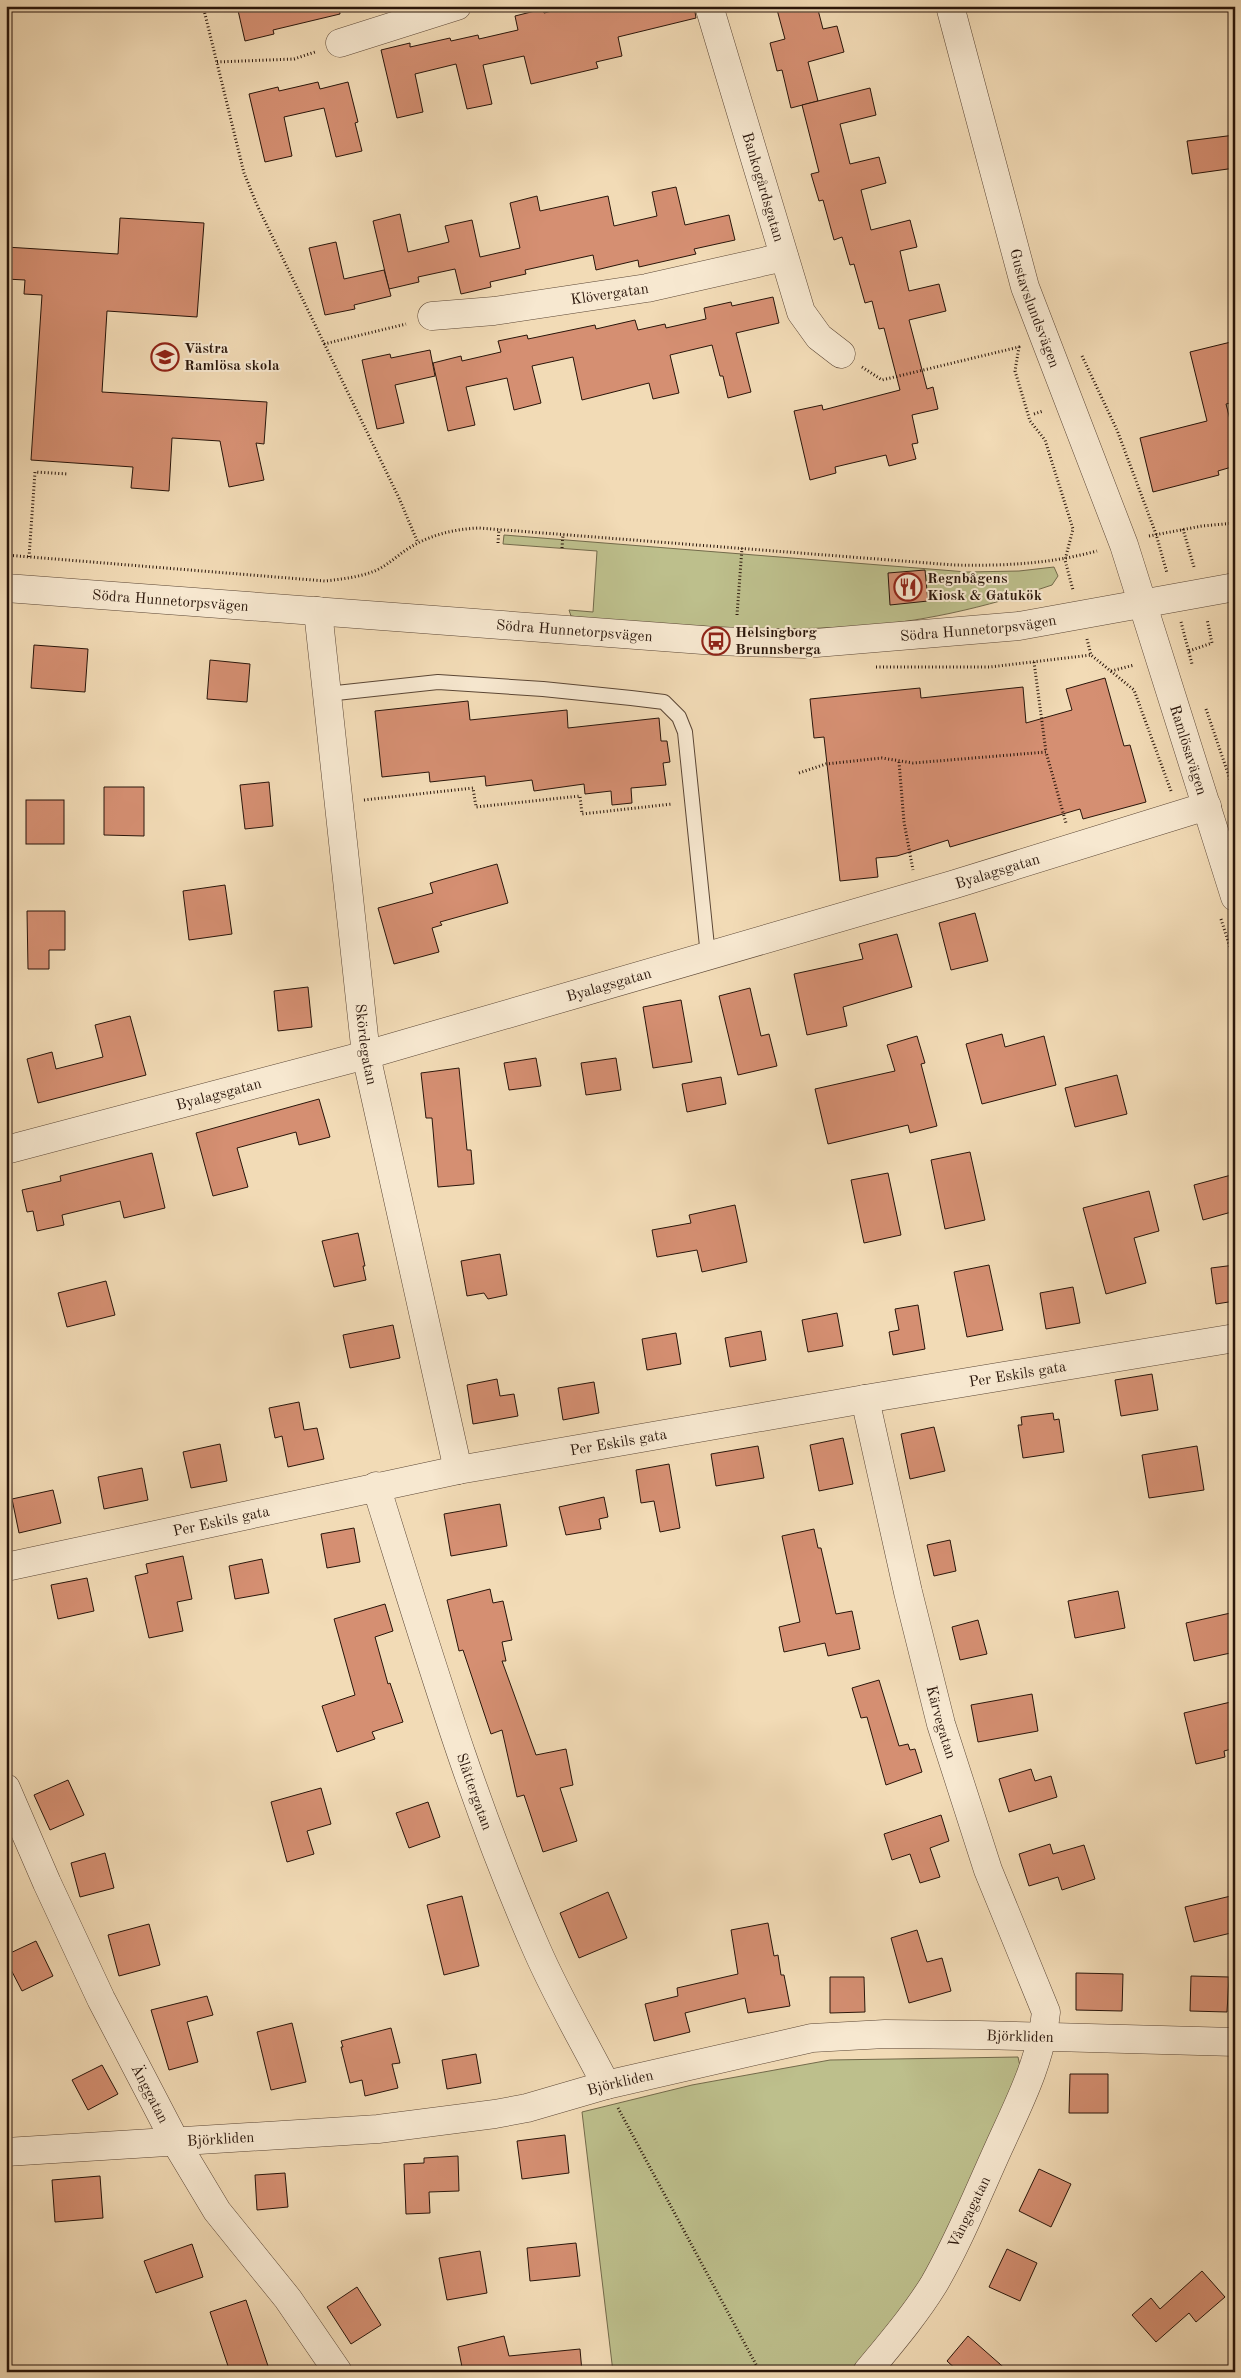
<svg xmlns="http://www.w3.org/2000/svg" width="1241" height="2378" viewBox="0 0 1241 2378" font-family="'Old Standard TT',serif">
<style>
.green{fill:#bdbf8c;stroke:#736a4b}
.building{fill:#d58f72;stroke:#29150a}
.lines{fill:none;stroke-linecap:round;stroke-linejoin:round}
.service-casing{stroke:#5b4635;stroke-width:16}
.minor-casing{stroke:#5b4635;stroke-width:29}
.tertiary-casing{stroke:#5b4635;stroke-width:29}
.path{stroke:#29150a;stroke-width:3;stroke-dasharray:1 2.5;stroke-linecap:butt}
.service{stroke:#f7e8d0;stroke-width:14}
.minor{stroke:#f7e8d0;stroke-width:28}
.tertiary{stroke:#f7e8d0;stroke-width:28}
.labels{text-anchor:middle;stroke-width:4;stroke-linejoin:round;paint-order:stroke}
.street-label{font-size:15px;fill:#29150a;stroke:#f7e8d0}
.poi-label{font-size:15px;font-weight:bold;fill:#29150a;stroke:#f7e8d0;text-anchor:start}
</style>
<rect width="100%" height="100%" fill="#f2dbb6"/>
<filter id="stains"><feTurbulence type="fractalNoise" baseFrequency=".004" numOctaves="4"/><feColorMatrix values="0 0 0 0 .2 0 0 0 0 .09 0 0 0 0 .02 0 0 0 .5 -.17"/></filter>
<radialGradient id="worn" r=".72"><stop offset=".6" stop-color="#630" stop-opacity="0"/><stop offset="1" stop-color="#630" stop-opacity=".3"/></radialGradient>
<g class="green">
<path d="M504,535l463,37 52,-1 35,-4 4,9 -6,9c-65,22 -136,39 -205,42 -85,5 -170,-2 -254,-8l-22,-3 -2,-6 24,2 4,-61 -94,-7z"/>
<polygon points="1018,2057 1022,2075 957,2221 895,2321 850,2372 613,2372 582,2112 692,2085 830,2060"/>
</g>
<g class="building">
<polygon points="237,6 339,6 340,14 273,30 274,34 245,41"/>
<polygon points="573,6 694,6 696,18 618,37 622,56 596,62 598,68 531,84 524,56 483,65 492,104 467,109 456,64 415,74 423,112 397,118 381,50 410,43 410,47 450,38 451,41 478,35 479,39 518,30 515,16 543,9 544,13"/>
<polygon points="776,6 817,6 823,29 837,26 844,52 808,62 818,101 791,108 782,70 777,71 770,43 785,39"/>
<polygon points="318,82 320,89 348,82 358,122 355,123 362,151 336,157 324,108 284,117 292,156 265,162 249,94 278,87 279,91"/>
<polygon points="870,88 876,115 840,124 850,164 879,157 886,183 861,190 871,230 910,220 917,247 900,251 909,291 939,284 946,311 909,320 927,389 933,387 938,409 912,415 918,443 912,444 916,459 889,466 886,455 835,467 836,473 810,480 794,411 822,405 823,410 900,390 884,328 879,329 872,301 865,303 854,264 850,265 842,237 834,240 823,200 819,201 811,174 819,172 802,105"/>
<polygon points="1235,135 1235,168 1192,174 1187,141"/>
<polygon points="676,187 685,225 729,215 735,240 694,249 696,254 639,267 638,260 596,270 593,255 525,270 526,274 490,282 491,287 461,294 455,269 418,277 419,282 389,289 373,221 400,214 408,252 449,242 445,226 472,220 480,257 520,248 510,203 537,196 540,211 608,196 614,226 657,216 652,192"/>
<polygon points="120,218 204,223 197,317 107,311 102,392 267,402 264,444 256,443 264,480 229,487 220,441 172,438 169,491 131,488 133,467 31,460 42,295 24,294 25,280 6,279 6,247 118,254"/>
<polygon points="336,242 344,279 384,270 391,296 354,305 355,309 325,315 309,248"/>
<polygon points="773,297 779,323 736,333 751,392 728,398 723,376 720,376 712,345 670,355 679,393 653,399 649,383 582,400 573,357 532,366 541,403 514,410 507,378 466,387 475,425 448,431 433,363 461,356 462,361 501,352 498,341 527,335 528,339 595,325 596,329 635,320 638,330 665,324 666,328 706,319 704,308 731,302 732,306"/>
<polygon points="1235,341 1235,402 1226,404 1235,439 1235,466 1218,471 1219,475 1153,492 1140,438 1207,421 1190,352"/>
<polygon points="430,350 435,376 395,385 404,423 377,429 362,360 390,354 391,358"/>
<polygon points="925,570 928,601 890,605 888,573"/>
<polygon points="34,645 88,649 85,692 31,688"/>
<polygon points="210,660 250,664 247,702 207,699"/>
<polygon points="1105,678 1124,746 1130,745 1146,802 1083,819 1080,809 950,847 948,840 897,856 876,858 878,877 840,881 824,737 814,738 810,699 920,688 921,698 1023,687 1026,723 1072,710 1066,689"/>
<polygon points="468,701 470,720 567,710 568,728 659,718 661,741 667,741 670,762 663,763 666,785 631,788 632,803 612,805 611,791 585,794 584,784 534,791 532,780 486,786 485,776 430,782 429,772 382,777 375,711"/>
<polygon points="269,782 273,826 245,829 240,785"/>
<polygon points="104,787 144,787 144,836 104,835"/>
<rect x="26" y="800" width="38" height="44"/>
<polygon points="497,864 508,903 440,922 442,925 432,928 439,952 394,964 378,908 433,893 430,883"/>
<polygon points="225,885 232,934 189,940 183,891"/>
<polygon points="27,911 65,911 65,950 49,950 49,969 28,969"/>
<polygon points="975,913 988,961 951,970 939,923"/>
<polygon points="897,934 912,987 843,1007 847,1026 807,1035 794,974 863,959 859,944"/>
<polygon points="308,987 312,1027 278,1031 274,991"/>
<polygon points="750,988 761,1036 769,1034 777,1066 738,1075 719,996"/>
<polygon points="681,1000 692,1062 653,1068 643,1007"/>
<polygon points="130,1016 146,1075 38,1103 27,1059 52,1052 56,1069 103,1057 95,1025"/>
<polygon points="1002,1034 1005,1047 1044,1036 1056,1085 982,1104 966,1044"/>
<polygon points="917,1036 925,1063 921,1064 937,1126 910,1133 908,1125 828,1144 815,1089 895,1071 887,1045"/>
<polygon points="536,1058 541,1086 509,1090 504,1063"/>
<polygon points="616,1058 621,1090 586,1095 581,1063"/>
<polygon points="459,1068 467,1150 471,1150 474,1184 438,1187 432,1118 426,1118 421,1073"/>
<polygon points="1117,1075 1127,1114 1075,1127 1065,1088"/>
<polygon points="721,1077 726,1104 687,1112 682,1084"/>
<polygon points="319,1099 330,1137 299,1145 296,1132 237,1148 248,1187 213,1196 196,1133"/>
<polygon points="970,1152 985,1220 945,1229 931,1160"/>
<polygon points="152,1153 165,1208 124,1218 120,1201 62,1215 64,1225 37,1231 33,1211 27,1212 22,1190 61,1181 60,1176"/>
<polygon points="888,1173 901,1235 864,1243 851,1180"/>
<polygon points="1235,1174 1235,1211 1203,1220 1194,1185"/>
<polygon points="1149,1191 1159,1231 1134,1238 1146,1283 1106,1294 1083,1208"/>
<polygon points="735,1205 747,1262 702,1272 697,1250 657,1257 652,1230 691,1223 689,1215"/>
<polygon points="358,1233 365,1266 363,1266 366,1280 334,1287 322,1241"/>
<polygon points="500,1254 507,1295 488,1299 484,1293 467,1296 461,1261"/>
<polygon points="989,1265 1003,1330 967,1337 954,1272"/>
<polygon points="1235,1265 1235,1301 1216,1304 1211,1268"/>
<polygon points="106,1281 115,1315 67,1327 58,1293"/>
<polygon points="1073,1287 1080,1323 1046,1329 1040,1293"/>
<polygon points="918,1305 925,1349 893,1355 889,1332 899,1330 895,1309"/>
<polygon points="837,1313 843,1346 808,1352 802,1320"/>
<polygon points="393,1325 400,1358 350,1368 343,1335"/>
<polygon points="761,1331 766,1360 730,1367 725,1338"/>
<polygon points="676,1333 681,1364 647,1370 642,1339"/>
<polygon points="1152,1374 1158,1410 1121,1416 1115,1380"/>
<polygon points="497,1379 500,1396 514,1394 518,1416 473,1424 467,1385"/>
<polygon points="594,1382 599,1413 563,1420 558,1388"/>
<polygon points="299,1402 304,1430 317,1428 324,1459 288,1467 282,1436 275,1438 269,1408"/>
<polygon points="1053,1413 1054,1420 1059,1419 1064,1452 1023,1458 1018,1425 1022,1425 1021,1417"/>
<polygon points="934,1427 945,1471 910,1479 901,1434"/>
<polygon points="843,1438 853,1484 819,1491 810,1445"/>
<polygon points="220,1444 227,1481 191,1488 183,1452"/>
<polygon points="758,1446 764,1478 716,1486 711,1454"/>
<polygon points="1197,1446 1204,1490 1149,1498 1142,1455"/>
<polygon points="669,1464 680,1528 660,1532 654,1501 641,1503 636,1470"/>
<polygon points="142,1468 148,1500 104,1509 98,1477"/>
<polygon points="53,1490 61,1523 19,1533 12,1499"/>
<polygon points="604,1497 608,1517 599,1519 601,1529 566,1535 559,1507"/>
<polygon points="500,1504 507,1546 451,1556 444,1514"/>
<polygon points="354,1528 360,1562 327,1568 321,1534"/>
<polygon points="814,1529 818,1548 821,1548 836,1614 852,1611 860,1649 828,1656 825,1643 784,1652 779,1627 800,1622 782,1536"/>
<polygon points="950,1540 956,1571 934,1576 927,1545"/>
<polygon points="183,1556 192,1599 177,1602 183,1631 149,1638 135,1576 148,1573 146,1564"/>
<polygon points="262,1559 269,1593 235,1599 229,1566"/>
<polygon points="87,1578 94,1611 58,1619 51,1585"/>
<polygon points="490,1589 493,1603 503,1601 512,1640 502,1642 506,1661 502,1661 536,1755 566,1749 573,1785 560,1788 577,1841 543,1852 524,1795 517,1797 502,1730 491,1734 463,1650 459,1651 447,1600"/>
<polygon points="1118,1591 1125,1628 1075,1638 1068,1601"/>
<polygon points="385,1604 393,1631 375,1637 388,1684 390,1683 403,1722 372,1732 375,1739 337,1752 322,1706 355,1695 334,1619"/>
<polygon points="1235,1612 1235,1652 1194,1661 1186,1623"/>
<polygon points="978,1620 987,1654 960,1660 952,1627"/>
<polygon points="879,1680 899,1746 908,1744 910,1750 915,1749 922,1772 886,1785 867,1717 861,1718 852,1688"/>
<polygon points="1032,1694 1038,1731 978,1742 971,1705"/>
<polygon points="1235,1701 1235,1748 1224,1751 1225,1757 1196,1764 1184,1713"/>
<polygon points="1031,1769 1035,1781 1051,1776 1057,1797 1009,1812 999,1779"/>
<polygon points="68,1780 84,1815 50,1830 34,1795"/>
<polygon points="321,1788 331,1824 307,1831 314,1854 287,1862 271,1802"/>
<polygon points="428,1802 440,1837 409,1848 396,1813"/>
<polygon points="941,1815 949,1841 930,1848 940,1877 920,1883 910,1854 892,1860 884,1834"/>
<polygon points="1050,1844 1053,1854 1084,1845 1095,1879 1062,1890 1058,1877 1029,1886 1019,1854"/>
<polygon points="105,1853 114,1888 80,1897 71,1863"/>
<polygon points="608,1892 627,1938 579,1958 560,1913"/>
<polygon points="1235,1895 1235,1932 1194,1942 1185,1907"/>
<polygon points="462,1896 479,1966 444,1975 427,1905"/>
<polygon points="768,1923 774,1956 778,1955 781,1975 784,1975 790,2006 748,2013 745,1998 685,2013 690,2032 654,2041 645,2004 678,1996 677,1988 738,1974 731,1930"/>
<polygon points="149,1924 160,1965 119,1976 108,1935"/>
<polygon points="917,1930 927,1962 942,1958 951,1991 909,2003 891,1938"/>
<polygon points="36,1941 53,1976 22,1991 6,1960 6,1955"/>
<polygon points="1076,1973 1123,1974 1122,2011 1076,2010"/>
<polygon points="1191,1976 1229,1977 1227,2012 1190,2011"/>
<polygon points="830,1977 864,1977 865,2012 830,2013"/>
<polygon points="207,1996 213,2015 187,2022 198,2062 169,2070 151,2010"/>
<polygon points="292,2023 306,2082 271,2090 257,2032"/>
<polygon points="391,2028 400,2063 392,2064 398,2088 365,2096 362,2080 350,2083 341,2047 343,2047 341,2041"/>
<polygon points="476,2054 481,2083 447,2089 442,2060"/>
<polygon points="102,2065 118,2094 88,2110 72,2080"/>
<polygon points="1070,2074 1108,2074 1108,2113 1069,2113"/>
<polygon points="565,2135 569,2173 522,2179 517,2141"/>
<polygon points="458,2156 459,2191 429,2192 430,2213 406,2214 404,2164 424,2163 424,2158"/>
<polygon points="1039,2169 1071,2184 1051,2227 1019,2211"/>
<polygon points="285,2173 288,2207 257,2210 255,2175"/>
<polygon points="100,2176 103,2218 55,2222 52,2180"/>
<polygon points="576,2243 580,2276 530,2281 527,2248"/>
<polygon points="192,2244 203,2277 156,2293 144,2261"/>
<polygon points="1007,2249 1037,2263 1020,2301 989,2287"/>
<polygon points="480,2251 487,2293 447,2300 439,2258"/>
<polygon points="1202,2271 1225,2297 1196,2322 1189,2313 1156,2342 1132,2315 1151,2298 1160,2309"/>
<polygon points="357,2287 381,2325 351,2344 327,2307"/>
<polygon points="246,2300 270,2372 230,2372 210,2312"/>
<polygon points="504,2336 509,2356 580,2349 582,2372 463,2372 458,2347"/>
<polygon points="968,2336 1009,2372 959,2372 947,2361"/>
</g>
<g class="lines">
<g class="service-casing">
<polyline id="service" points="327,694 438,682 543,689 631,698 664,702 679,717 685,732 708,956"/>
</g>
<g class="minor-casing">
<g id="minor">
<path id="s1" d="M709,6l92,306 18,25 22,17"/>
<polyline points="340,43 457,6"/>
<path id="s2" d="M432,316l62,-5 153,-23 137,-31"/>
<path id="s3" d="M318,611l48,444 92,415"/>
<path id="s4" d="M6,1150l360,-95 586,-170 255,-79"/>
<path id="s5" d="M865,1399l43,193 33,132 47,146 58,142c-5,49 -27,91 -47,135 -21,46 -40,94 -65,137 -19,31 -44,60 -67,88"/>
<path id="s6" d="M376,1486c49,156 95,315 161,464 20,46 46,90 69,135"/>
<path id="s7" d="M6,1567l452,-97 407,-71 370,-61"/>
<path id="s8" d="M6,1788l41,95 54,116 74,142 42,70 71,88 50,73"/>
<path id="s9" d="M6,2152l372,-23 117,-15 32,-6 79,-23 206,-47 73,-4 94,1 256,7"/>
</g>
</g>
<g class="tertiary-casing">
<g id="tertiary">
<path id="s10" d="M950,6l75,281 99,258 111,352"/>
<path id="s11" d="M6,588l710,53 88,3 215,-18 216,-39"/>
</g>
</g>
<g class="path">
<polyline points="203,6 244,173 257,205 399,498 418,543"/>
<polyline points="1234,15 1235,15"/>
<polyline points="217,62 294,59 315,52"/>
<polyline points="324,344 406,324"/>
<polyline points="1082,356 1117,430 1156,534 1167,573"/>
<polyline points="862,367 882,380 1019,347 1015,371 1030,421 1045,440 1073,529 1065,560 1073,590"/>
<polyline points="1034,414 1043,411"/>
<polyline points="1183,529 1194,567"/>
<polyline points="1149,536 1202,526 1235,523"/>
<polyline points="498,543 499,529"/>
<polyline points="562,548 563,534"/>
<path d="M6,555l319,26c18,-2 36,-4 52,-11 12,-6 21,-15 32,-22 21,-13 45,-19 70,-20l475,37c50,1 95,-1 143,-14"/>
<polyline points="29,557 35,472 68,474"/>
<polyline points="737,615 742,548"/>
<polyline points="1181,622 1192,664"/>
<polyline points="1087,639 1091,655 1134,690 1171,791"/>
<polyline points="1189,651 1212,643 1207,619"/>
<polyline points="1034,662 1046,752"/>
<polyline points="876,667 990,667 1091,655"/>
<polyline points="1111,671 1134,665"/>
<polyline points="1206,709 1235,794"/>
<polyline points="899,762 904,822 913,870"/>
<polyline points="799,773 826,764 882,758 913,763 1046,752 1066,823"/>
<polyline points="364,800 473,788 476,807 580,796 582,814 672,804"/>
<polyline points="1221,919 1235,963"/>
<polyline points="618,2108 760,2372"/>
</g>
<use href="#service" class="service"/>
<use href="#minor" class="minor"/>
<use href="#tertiary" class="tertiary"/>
</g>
<defs>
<g id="school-ring" transform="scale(1.4375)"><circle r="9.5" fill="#f7e8d0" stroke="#8f2418" stroke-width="1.5"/><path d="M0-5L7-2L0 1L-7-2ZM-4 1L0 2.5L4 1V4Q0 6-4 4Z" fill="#8f2418"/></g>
<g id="restaurant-ring" transform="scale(1.4375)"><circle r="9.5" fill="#f7e8d0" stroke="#8f2418" stroke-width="1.5"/><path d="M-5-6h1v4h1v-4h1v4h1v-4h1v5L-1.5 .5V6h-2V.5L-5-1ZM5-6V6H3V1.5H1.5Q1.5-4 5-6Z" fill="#8f2418"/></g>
<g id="bus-ring" transform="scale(1.4375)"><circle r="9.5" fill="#f7e8d0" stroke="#8f2418" stroke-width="1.5"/><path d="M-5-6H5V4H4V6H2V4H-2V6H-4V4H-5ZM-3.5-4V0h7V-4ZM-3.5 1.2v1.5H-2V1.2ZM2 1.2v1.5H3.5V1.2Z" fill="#8f2418"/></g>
</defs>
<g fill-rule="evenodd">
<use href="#school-ring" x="165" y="357"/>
<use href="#restaurant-ring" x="908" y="587"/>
<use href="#bus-ring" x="716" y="641"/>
</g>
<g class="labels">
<g class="street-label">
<text dy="5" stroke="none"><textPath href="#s1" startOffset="189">Bankogårdsgatan</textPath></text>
<text dy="5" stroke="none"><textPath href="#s2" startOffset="179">Klövergatan</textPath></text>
<text dy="5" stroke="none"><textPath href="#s10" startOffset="314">Gustavslundsvägen</textPath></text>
<text dy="5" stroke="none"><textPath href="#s11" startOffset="165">Södra Hunnetorpsvägen</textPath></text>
<text dy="5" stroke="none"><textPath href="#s11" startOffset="975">Södra Hunnetorpsvägen</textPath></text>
<text dy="5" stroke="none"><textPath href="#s11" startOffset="570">Södra Hunnetorpsvägen</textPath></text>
<text dy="5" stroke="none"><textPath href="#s10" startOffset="782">Ramlösavägen</textPath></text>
<text dy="5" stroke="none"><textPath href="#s4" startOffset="1030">Byalagsgatan</textPath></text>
<text dy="5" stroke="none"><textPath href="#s4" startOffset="625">Byalagsgatan</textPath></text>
<text dy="5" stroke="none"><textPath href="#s3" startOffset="436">Skördegatan</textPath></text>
<text dy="5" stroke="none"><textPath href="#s4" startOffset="220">Byalagsgatan</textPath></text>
<text dy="5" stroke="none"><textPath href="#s7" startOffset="1030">Per Eskils gata</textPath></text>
<text dy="5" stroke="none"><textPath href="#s7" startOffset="625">Per Eskils gata</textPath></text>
<text dy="5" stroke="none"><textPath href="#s7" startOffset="220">Per Eskils gata</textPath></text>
<text dy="5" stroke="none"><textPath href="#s5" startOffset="332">Kärvegatan</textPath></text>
<text dy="5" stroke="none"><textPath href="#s6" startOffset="321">Slåttergatan</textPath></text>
<text dy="5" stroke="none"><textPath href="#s9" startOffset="1025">Björkliden</textPath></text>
<text dy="5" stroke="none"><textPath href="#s9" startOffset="620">Björkliden</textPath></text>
<text dy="5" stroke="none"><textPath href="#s8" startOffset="338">Änggatan</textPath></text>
<text dy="5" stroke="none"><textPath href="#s9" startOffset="215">Björkliden</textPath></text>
<text transform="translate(969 2212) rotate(-64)" y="5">Vångagatan</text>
</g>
<g class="poi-label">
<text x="184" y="353">Västra<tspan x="184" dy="17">Ramlösa skola</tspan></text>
<text x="927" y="583">Regnbågens<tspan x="927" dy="17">Kiosk &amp; Gatukök</tspan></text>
<text x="735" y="637">Helsingborg<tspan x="735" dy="17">Brunnsberga</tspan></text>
</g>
</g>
<rect width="1241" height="2378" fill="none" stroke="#f2dbb6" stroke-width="25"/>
<rect x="8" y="8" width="1226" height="2363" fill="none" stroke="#29150a" stroke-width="2.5"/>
<rect x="12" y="12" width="1216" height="2353" fill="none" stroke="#29150a"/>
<rect width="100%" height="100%" filter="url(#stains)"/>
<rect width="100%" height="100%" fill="url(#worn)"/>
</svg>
